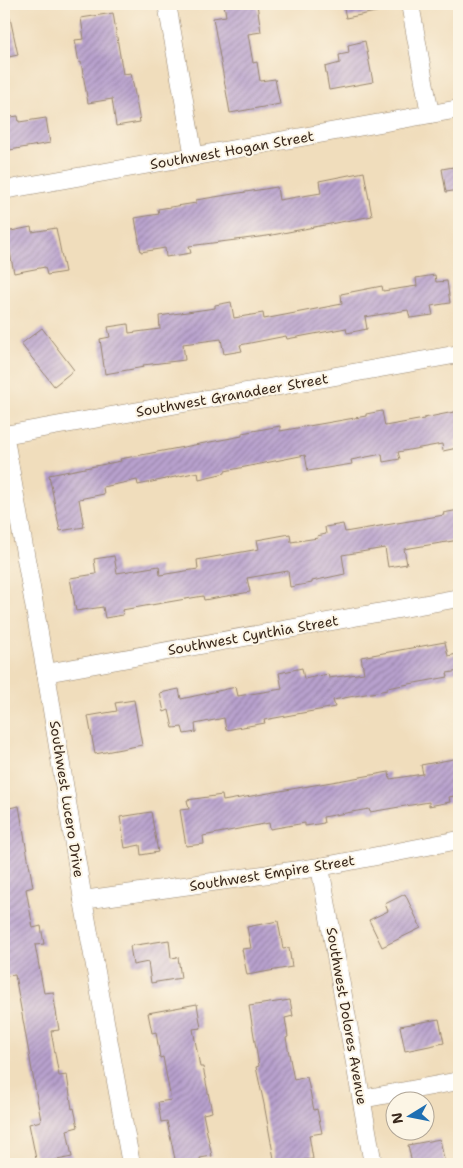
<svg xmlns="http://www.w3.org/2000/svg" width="463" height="1168" viewBox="0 0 463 1168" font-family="'Shantell Sans',sans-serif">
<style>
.building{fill:url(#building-hatch)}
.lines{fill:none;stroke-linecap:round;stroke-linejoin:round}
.minor-casing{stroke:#96846d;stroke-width:19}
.minor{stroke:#fff;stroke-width:18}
.labels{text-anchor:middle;stroke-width:4;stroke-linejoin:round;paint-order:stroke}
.street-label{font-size:14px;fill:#3b2a1e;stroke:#fcf5e5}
</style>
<defs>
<pattern id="building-hatch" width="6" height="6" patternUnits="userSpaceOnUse" patternTransform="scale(1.25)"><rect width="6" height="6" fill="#b8a1ce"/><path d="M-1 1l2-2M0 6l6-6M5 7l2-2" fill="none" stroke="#9783a7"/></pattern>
</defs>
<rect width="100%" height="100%" fill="#fcf5e5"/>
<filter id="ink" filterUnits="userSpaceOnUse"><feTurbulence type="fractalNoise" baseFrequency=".02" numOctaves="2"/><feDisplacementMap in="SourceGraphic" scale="10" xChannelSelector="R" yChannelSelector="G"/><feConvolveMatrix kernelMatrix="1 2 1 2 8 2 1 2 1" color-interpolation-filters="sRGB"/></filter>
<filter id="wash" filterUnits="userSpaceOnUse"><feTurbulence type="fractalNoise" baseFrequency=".0096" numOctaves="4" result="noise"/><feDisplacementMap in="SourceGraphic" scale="20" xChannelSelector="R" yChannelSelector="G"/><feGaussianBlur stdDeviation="1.12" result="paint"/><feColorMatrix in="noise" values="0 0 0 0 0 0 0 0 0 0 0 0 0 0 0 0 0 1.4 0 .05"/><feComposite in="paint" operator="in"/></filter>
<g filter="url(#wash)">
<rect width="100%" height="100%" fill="#f0ddbc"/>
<g id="blocks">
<g class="building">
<polygon points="224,4 257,4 261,32 248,34 253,63 257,62 260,81 275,79 280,104 230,113 213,18 226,16"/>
<polygon points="343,4 384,4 385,10 346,18"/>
<polygon points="113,13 123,74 131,73 140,122 116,126 112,99 88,103 81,62 79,63 75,40 84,39 81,18"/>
<polygon points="4,18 10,18 18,55 4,58"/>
<polygon points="365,41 373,82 329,90 325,67 340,63 339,55 349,53 348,45"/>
<polygon points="18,116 19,122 46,118 50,143 4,151 4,118"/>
<polygon points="459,166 459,190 446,192 442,169"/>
<polygon points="364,172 372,216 267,236 189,246 191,253 166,257 165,248 141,252 135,218 159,214 158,209 196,203 196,200 277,187 279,200 321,193 319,181"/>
<polygon points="31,227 32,232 56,228 65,272 47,275 45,267 14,273 6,232"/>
<polygon points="435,275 436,282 447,281 450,303 431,306 433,315 410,318 408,310 365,317 367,329 347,333 346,328 287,339 286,336 240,345 242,351 224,354 221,339 183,344 185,360 143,365 144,367 105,374 100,339 110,337 108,327 128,324 129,333 160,329 159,316 215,308 215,305 231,302 234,318 263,313 264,319 342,304 341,294 382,286 383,291 417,286 416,278"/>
<polygon points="42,328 74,370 54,386 21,344"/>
<polygon points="382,411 385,426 424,419 424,418 459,411 459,440 455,441 457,448 443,451 442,444 398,452 400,459 383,462 382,454 351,460 352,464 308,471 305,455 225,471 225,473 199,479 198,472 138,485 137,480 103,487 104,494 79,499 84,527 60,531 49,475 121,461 120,459 242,436 242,433 280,426 280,431 366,416 366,414"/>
<polygon points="459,510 459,540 404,549 407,564 388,567 385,548 342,555 345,574 312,581 312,583 290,587 288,571 247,578 250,592 204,600 203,596 122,610 123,615 105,618 103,607 76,611 70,578 96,574 94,559 114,556 117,573 159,566 160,575 198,569 197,560 259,549 257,540 290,534 291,542 318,538 317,536 326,534 325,527 343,524 345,532 444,515 443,513"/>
<polygon points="445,642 448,656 457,654 459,666 459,671 447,673 448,677 387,688 387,690 333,700 335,707 264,720 265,723 226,730 224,718 195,724 196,732 184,734 182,727 173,728 169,710 164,712 160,693 179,689 181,699 236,687 238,696 282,689 279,673 302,668 304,679 328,674 329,678 364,673 361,657"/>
<polygon points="134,700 142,745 95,754 88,716 117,711 115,703"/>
<polygon points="459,758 459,795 449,797 450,802 429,806 429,802 370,812 369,809 323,817 324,823 305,826 305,823 270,829 269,823 203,836 204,844 186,846 180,810 189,809 187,800 222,795 223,801 389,772 390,779 423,774 421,765"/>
<polygon points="19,806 33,887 26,889 33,928 41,926 44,944 35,945 44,993 53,992 59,1030 51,1031 59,1076 67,1075 72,1109 74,1108 78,1127 67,1130 72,1157 37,1164 29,1124 41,1121 15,975 6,976 4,963 4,809"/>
<polygon points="151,812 158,852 141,855 140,845 125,848 120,817"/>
<polygon points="405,894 421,928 382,947 369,920 388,911 385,904"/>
<polygon points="278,921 283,949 289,948 292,967 247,975 242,949 251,948 247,927"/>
<polygon points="169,940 171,958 178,957 181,978 151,983 148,962 133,965 130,946"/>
<polygon points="290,1000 293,1016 285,1018 288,1037 286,1038 294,1080 307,1077 314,1110 317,1109 322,1133 309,1135 313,1159 275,1164 264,1104 256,1067 259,1066 249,1006"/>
<polygon points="197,1004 201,1028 193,1029 200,1067 203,1067 212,1112 203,1114 212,1156 200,1158 201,1164 176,1164 167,1121 161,1122 158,1102 171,1100 163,1057 160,1058 156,1032 152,1033 148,1013"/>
<polygon points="439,1019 444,1043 405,1051 400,1026"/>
<polygon points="440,1139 445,1164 412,1164 408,1145"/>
</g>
</g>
</g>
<g filter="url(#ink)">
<use href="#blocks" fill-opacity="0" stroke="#96846d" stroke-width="1"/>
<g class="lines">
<g class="minor-casing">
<g id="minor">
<polyline points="167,4 194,157"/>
<polyline points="410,4 430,114"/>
<polyline points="4,190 459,109"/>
<polyline points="4,433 46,673 83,900 131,1164"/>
<polyline points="4,435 459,354"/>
<polyline points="46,673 459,598"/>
<polyline points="320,867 373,1164"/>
<polyline points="83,900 320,867 459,840"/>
<polyline points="362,1099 459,1081"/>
</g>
</g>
<use href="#minor" class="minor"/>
</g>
</g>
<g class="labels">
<g class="street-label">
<text transform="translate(232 150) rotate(-10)" y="5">Southwest Hogan Street</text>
<text transform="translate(232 395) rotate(-10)" y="5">Southwest Granadeer Street</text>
<text transform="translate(253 635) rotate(-10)" y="5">Southwest Cynthia Street</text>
<text transform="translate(67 799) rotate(81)" y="5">Southwest Lucero Drive</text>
<text transform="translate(272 873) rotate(-9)" y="5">Southwest Empire Street</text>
<text transform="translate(347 1016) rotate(80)" y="5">Southwest Dolores Avenue</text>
</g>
</g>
<rect width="463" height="1168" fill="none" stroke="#fcf5e5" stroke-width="20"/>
<g transform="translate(410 1116) rotate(260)"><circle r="24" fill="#fcf5e5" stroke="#afa495"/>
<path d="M0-4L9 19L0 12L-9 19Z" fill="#1f6fb2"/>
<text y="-8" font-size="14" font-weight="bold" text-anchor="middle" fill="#3b2a1e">N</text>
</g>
</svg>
